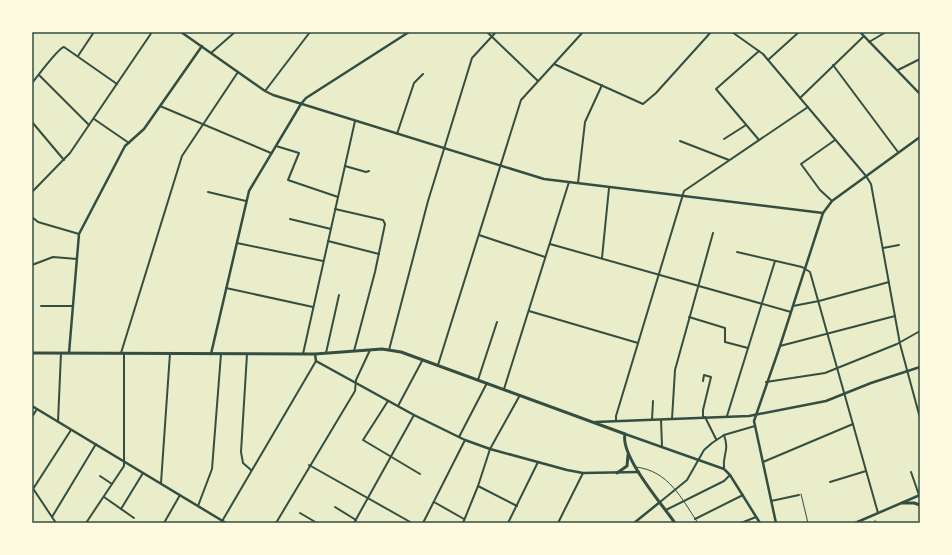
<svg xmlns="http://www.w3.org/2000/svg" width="952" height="555" viewBox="0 0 952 555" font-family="Quicksand,sans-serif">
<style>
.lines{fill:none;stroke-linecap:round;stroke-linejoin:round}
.service{stroke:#344e41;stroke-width:1}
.pedestrian{stroke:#344e41;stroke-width:1.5}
.minor{stroke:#344e41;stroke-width:2}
.tertiary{stroke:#344e41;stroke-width:2.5}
.secondary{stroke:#344e41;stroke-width:2.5}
.primary{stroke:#344e41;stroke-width:3}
.neatline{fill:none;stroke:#344e41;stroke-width:1.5}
</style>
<rect width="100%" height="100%" fill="#e9edc9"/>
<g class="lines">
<g class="service">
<path d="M636,467c33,4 45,31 62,56"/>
<polyline points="801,494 808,523"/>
</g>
<polyline class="pedestrian" points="875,521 877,523"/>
<g class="minor">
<polyline points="487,32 538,81"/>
<polyline points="732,32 763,54 866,176 871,184 900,344 920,418"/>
<polyline points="869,42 886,32"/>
<polyline points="759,51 716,89 759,140"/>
<polyline points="211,53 235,32"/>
<polyline points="78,56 94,32"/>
<polyline points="768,60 799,32"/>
<polyline points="554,64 643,104 656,93 711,32"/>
<polyline points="833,65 898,152"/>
<polyline points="898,70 920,59"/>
<polyline points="39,75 89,125"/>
<path d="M32,83c6,-7 26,-35 32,-36l53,37"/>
<polyline points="265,91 310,32"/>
<polyline points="800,98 864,36"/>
<polyline points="160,106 271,153"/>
<polyline points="94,119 129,143"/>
<polyline points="32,122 64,160"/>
<polyline points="397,134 414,83 423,74"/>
<polyline points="724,139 746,125"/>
<polyline points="680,141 729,160"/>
<polyline points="276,146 299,153 288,180 338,197"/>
<polyline points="345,166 366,172 369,171"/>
<polyline points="578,183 585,122 602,85"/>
<polyline points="32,192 70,153 152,32"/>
<polyline points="208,192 246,201"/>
<polyline points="832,201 820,190 801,164 835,140"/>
<polyline points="335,209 383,220 385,224 375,272 354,351"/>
<polyline points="32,217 38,222 79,234"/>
<polyline points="290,219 331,229"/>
<polyline points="479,235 545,257"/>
<polyline points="328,241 379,254"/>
<polyline points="237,243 323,261"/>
<polyline points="550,244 791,312"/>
<polyline points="883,248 899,245"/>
<polyline points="737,252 802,267 810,272 878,513"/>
<polyline points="602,258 609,188"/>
<polyline points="32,265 53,257 77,259"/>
<polyline points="226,288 313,307"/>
<polyline points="41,306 72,306"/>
<polyline points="793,306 819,301 889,282"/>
<polyline points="529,311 638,343"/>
<polyline points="689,317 725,328 725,342 748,348"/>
<polyline points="780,346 895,316"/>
<polyline points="389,350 428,201 472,58 496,32"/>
<polyline points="121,353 182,156 238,72"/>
<polyline points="326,353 339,295"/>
<polyline points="247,354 241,452 243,463 251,470"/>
<polyline points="303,354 355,121"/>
<polyline points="438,365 521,100 583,32"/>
<polyline points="478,380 497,322"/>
<polyline points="703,381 704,375 711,377 703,410 703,418"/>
<polyline points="766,382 825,373 897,344 920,331"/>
<polyline points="504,389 569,182"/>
<polyline points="388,401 363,440 420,474"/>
<polyline points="398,406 422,361"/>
<polyline points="727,416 775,261"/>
<polyline points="32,417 37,409"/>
<polyline points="705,417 716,439"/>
<polyline points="672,419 675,370 713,233"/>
<polyline points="652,420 653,401"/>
<polyline points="661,420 662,446"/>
<polyline points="616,421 616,416 684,191 808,107"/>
<polyline points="58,422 61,353"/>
<path d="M724,435c6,17 -2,19 0,34"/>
<polyline points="459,437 487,383"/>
<polyline points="763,462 853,424"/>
<polyline points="309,465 412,523"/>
<polyline points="911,472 919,495"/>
<polyline points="100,476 112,484"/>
<polyline points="830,482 866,471"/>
<polyline points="161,483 170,353"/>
<polyline points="478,486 517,506"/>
<polyline points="32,487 56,523"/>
<polyline points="33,489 71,430"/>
<polyline points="104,497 134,518"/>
<polyline points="771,501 799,495"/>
<polyline points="434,502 464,519"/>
<polyline points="660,502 687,480 704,450 712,443 724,435 755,426"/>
<polyline points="198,506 212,469 221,354"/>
<polyline points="335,507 356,520"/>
<polyline points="121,509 143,473"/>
<polyline points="666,510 724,481 730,475"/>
<polyline points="300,513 317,523"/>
<polyline points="52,517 96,444"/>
<polyline points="695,519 743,495"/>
<polyline points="86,523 124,466 124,353"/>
<polyline points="164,523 180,495"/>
<polyline points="221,523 316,361"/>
<polyline points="276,523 355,391 356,380 370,350"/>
<polyline points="354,523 414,415"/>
<polyline points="423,523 465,440"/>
<polyline points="463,523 478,486 490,449 520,395"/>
<polyline points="508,523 538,462"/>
<polyline points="558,523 583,473"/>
<polyline points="741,523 756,517"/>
</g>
<g class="tertiary">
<polyline points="181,32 265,91 273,95 544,179 823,213"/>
<polyline points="860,32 920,94"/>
<polyline points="69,353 79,234 125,146 144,129 202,46"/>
<polyline points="211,354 249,191 301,104 306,98 409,32"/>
<polyline points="315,354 316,361 414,415 465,440 490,449 567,470 583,473 639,472"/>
<polyline points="32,406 226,523"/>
<polyline points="855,523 920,495"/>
</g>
<g class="secondary">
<polyline points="595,422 749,416 826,401 871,383 920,367"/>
<polyline points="625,434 724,469 730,475 760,523"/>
<polyline points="634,523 660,502"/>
<polyline points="776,523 754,421 780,346 823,213 832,201 920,137"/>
</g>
<g class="primary">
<path d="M32,353l283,1 67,-5 19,3 224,82c-5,22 37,70 50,89"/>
<polyline points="617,473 627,466 628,455"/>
<polyline points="902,503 914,503 920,505"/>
</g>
</g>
<rect width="952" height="555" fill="none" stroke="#fefae0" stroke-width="66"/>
<rect x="33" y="33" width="886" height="489" class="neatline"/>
</svg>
